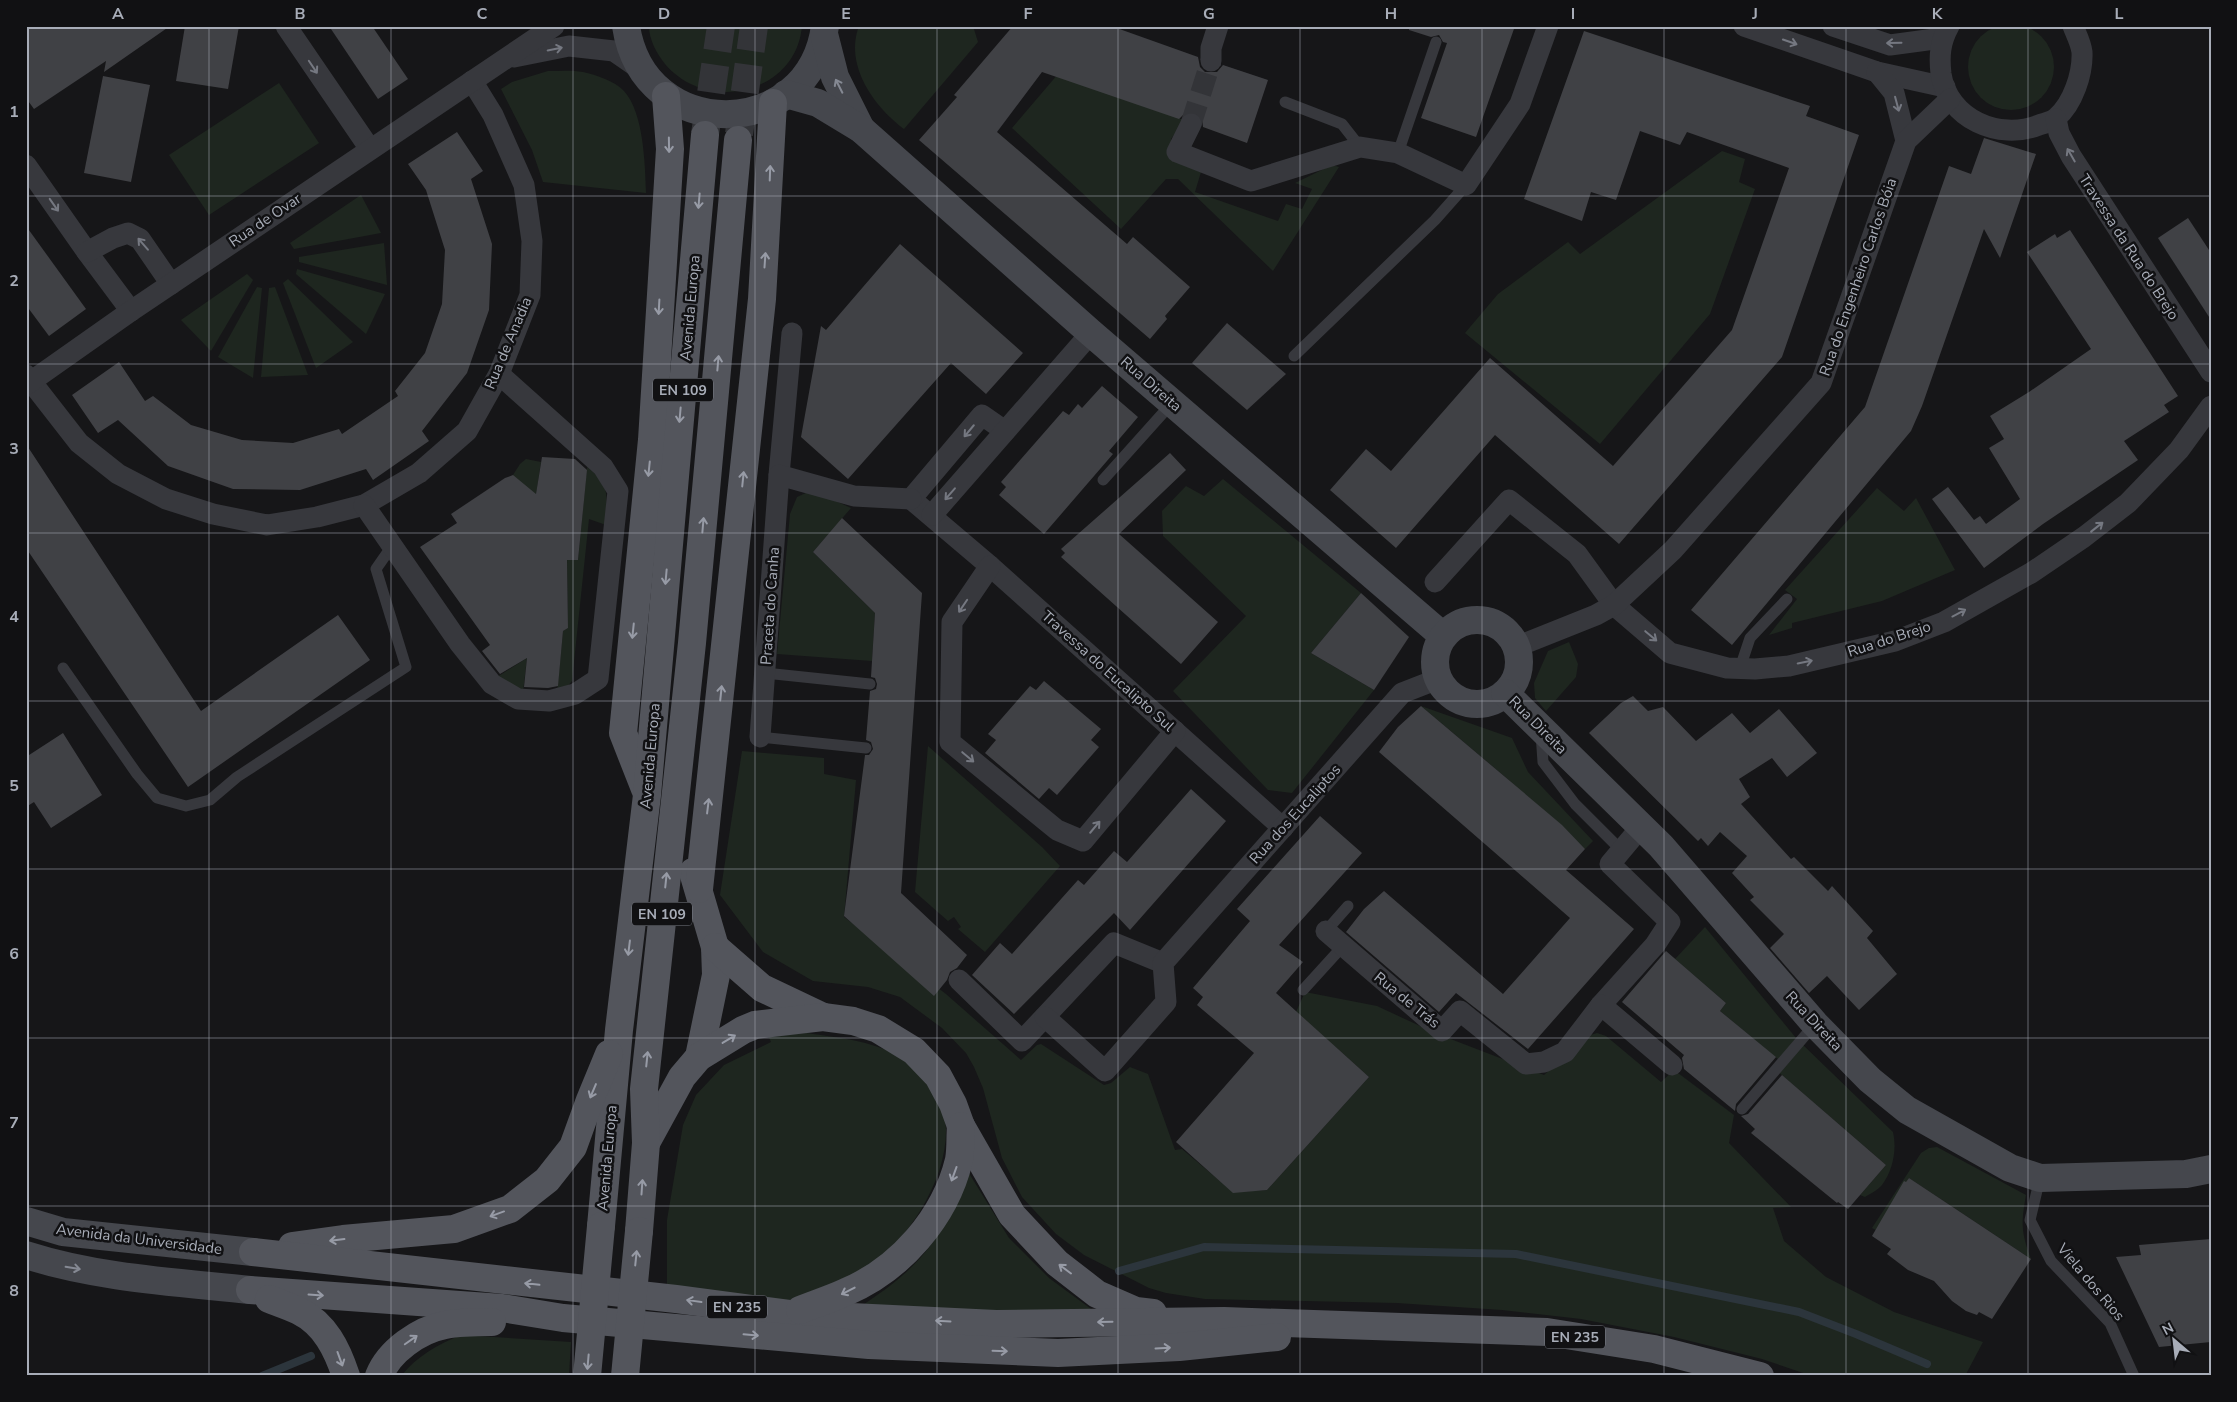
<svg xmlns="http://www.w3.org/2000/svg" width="2237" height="1402" viewBox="0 0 2237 1402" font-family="'Nunito Sans',sans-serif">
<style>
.green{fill:#1e261f}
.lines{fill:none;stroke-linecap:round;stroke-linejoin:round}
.stream{stroke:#2c353c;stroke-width:8}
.building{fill:#404145}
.street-tunnel{stroke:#333438;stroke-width:21;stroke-dasharray:21 11;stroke-linecap:butt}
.primary-tunnel{stroke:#333438;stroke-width:28;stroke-dasharray:28 14;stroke-linecap:butt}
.lane{stroke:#37383d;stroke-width:11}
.street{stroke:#37383d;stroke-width:21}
.secondary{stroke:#45474d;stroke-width:28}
.primary{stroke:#53555c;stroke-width:28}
.primary-bridge{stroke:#53555c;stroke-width:28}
.oneway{stroke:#757881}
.oneway2{stroke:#858993}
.oneway3{stroke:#979ba6}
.grid{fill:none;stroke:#a8adb8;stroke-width:1;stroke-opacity:0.55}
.labels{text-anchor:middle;stroke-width:5;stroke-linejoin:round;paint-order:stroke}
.shield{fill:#111113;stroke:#7b7e86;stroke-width:1}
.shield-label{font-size:14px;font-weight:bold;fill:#a8adb8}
.street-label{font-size:15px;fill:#a8adb8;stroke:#111113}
.neatline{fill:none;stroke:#a8adb8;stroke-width:2}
.grid-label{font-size:16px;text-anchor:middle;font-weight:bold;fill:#a8adb8}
</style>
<rect width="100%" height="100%" fill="#161618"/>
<g class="green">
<circle cx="2011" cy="67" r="43"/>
<path d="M649,26h153c-6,68 -95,88 -137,38 -8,-10 -16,-24 -16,-38z"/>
<path d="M859,26h114l5,16 -74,87c-30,-22 -60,-64 -45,-103z"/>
<polygon points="1064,67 1185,121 1171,139 1171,158 1201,172 1195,192 1278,221 1286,204 1302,209 1312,189 1295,183 1332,165 1339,167 1273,271 1178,179 1166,179 1121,229 1012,128"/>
<path d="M548,71c11,0 24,-1 35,1 13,3 32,9 41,19 20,22 21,74 22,102l-103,-11 -11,-32 -31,-61 11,-7z"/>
<polygon points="279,83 319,143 209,215 169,155"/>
<polygon points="1722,151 1745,159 1739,182 1755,189 1710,314 1600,444 1465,333 1498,294 1568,242 1580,254"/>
<polygon points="361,195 381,233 294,249 290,243"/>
<polygon points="384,243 387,285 299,262 299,257"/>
<polygon points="297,269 385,294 366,334 296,274"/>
<polygon points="247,274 253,280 211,351 181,320"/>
<polygon points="288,279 353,342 316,368 283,283"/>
<polygon points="257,287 262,288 253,378 218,357"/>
<polygon points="275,287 308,375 261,377 269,288"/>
<polygon points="526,459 541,462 530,535 513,475 520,464"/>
<path d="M587,467c25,19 19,29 19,58l-17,-6 -17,162 -6,7 -9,4 6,-61 5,-3 -1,-68h11z"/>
<polygon points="1223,479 1361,593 1311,653 1374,690 1292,793 1268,790 1173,691 1246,616 1163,536 1162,511 1186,486 1204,496"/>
<polygon points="1877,488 1904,511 1916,498 1955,570 1882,601 1792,623 1792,628 1769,635 1797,599 1785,590"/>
<polygon points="808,492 818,493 851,508 813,552 875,613 872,661 777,654 790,514 797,497"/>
<polygon points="1569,642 1578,664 1576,677 1546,711 1535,698 1534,683 1548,651"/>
<polygon points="527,658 523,692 497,677"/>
<polygon points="1421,706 1512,738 1528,772 1593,841 1585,849 1504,776"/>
<polygon points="928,746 1042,847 1060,866 985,952 958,929 961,927 954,917 948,921 915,892"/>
<polygon points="742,751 824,758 824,774 856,780 844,917 946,994 1021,1060 1037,1045 1041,1044 1104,1085 1111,1083 1130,1067 1148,1074 1175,1150 1182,1149 1233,1192 1267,1190 1369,1077 1296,1012 1305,992 1377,1006 1435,1033 1544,1075 1587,1036 1597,1033 1606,1036 1661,1082 1674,1070 1734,1115 1729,1143 1791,1207 1773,1208 1784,1241 1826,1277 1894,1312 1983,1342 1965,1376 1812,1376 1762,1359 1674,1337 1581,1319 1502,1310 1397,1303 1205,1299 1166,1293 1149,1288 1084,1255 1056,1234 1022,1197 1002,1158 983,1088 974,1067 966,1053 942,1028 900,997 868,987 813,981 763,952 720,895"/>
<polygon points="1705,927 1796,1038 1779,1060 1720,1011 1726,1003 1675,959"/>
<path d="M807,1033c32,5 73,8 100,29 18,14 38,43 39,67 1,58 -48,126 -97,153 -13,7 -36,15 -50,18 -11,2 -26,-1 -38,-2 -31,-1 -63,-3 -94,-4v-74l16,-95 13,-30 28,-30 47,-23 -3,-7z"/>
<path d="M1801,1043l92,89c4,18 0,38 -11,53 -4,5 -12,9 -17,12l-5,-2 26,-30 -110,-95z"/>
<path d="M1937,1147l89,48c-5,28 -5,37 5,64l-122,-81 -33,52 -4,-2 49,-75 8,-5z"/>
<path d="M967,1170l42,68 40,40 53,39 -244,-9c61,-39 86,-69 109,-138z"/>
<path d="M461,1335l110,7 -2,34h-168c16,-20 36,-31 60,-41z"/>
</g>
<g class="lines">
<g class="stream">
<polyline points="1119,1271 1204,1247 1516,1254 1799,1312 1856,1334 1927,1364"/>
<polyline points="262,1376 311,1356"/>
</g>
</g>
<g class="building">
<polygon points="26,26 170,26 104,72 106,61 34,109 26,98"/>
<polygon points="185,26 239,26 228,89 176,81"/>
<polygon points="329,26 372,26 408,79 378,99"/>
<polygon points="1013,26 1111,26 1198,57 1200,67 1205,72 1217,72 1223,65 1268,80 1247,143 1203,127 1202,118 1196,113 1185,113 1179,119 1042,72 997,132 1127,244 1133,237 1190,287 1165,316 1167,319 1150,339 919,140 957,97 954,95"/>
<polygon points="1409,26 1515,26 1476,137 1421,118 1447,43 1443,42 1439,35 1431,37 1409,30"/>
<polygon points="1584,31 1810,106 1806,116 1859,135 1782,357 1619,544 1495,435 1396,548 1330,490 1366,449 1391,471 1490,358 1613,466 1732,330 1789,168 1687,132 1680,145 1640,131 1616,200 1591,192 1582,221 1524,199"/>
<polygon points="103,76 150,85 131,182 84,173"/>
<polygon points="457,132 483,171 471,179 492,244 489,310 467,373 422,431 429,441 373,480 366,469 300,490 233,489 168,466 118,420 98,433 72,395 119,362 145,401 153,396 191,425 242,440 293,443 339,429 342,434 398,396 395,391 425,353 442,304 445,250 426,190 408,164"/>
<polygon points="1984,138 2036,154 2000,258 1984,229 1922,406 1911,431 1732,645 1691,610 1865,407 1949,166 1971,174"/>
<polygon points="2188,218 2211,253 2211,320 2158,238"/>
<polygon points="26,226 86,309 49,336 26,305"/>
<polygon points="2070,230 2178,396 2164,405 2169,412 2124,441 2138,460 2043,524 1984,568 1932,499 1948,487 1974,520 1980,516 1986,524 2020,499 1989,448 2004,439 1990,416 2029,392 2091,349 2027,252 2055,234 2057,238"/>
<polygon points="900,244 1023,353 986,394 951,363 848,479 801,437 821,326 826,330"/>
<polygon points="1227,323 1286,374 1247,410 1192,363"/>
<polygon points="1102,386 1138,417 1109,451 1113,454 1044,534 999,495 1006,487 1001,482 1063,411 1069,415 1078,404 1082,408"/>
<polygon points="26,444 201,711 338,615 370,660 188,787 26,548"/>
<polygon points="1170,453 1186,470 1119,534 1218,622 1181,664 1061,557 1065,553 1061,549"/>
<polygon points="542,457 575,459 587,470 578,560 567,560 568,628 563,631 558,686 548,688 524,687 527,658 500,674 482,651 490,645 420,547 457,523 451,514 505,478 513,475 536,494"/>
<polygon points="842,518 922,593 901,893 967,955 957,968 950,972 947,980 934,996 844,916 865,755 869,755 873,749 871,742 866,740 870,691 876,689 877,684 875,678 871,677 875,613 813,552"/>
<polygon points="1361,593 1409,637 1374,690 1311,653"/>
<polygon points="1044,681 1101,729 1091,740 1099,747 1057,795 1049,788 1039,799 985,753 996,740 988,734 1030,686 1036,690"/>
<polygon points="1633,696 1648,711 1663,707 1696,741 1732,713 1750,733 1779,709 1817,753 1787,777 1772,758 1739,779 1750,797 1741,804 1791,859 1794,857 1828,891 1832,886 1873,931 1867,938 1897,974 1859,1010 1827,976 1809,993 1770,948 1784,934 1750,900 1754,897 1732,873 1747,856 1720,832 1708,846 1701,838 1698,841 1589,733 1621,703"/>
<polygon points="1421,706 1562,825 1585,849 1566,870 1634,929 1528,1049 1456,993 1439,1012 1346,932 1364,909 1384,891 1503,994 1570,918 1379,752 1398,727"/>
<polygon points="63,733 102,795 51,828 34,802 26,807 26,757"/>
<polygon points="1191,789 1226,821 1130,930 1114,913 1014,1014 972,975 1000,943 1012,954 1078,880 1084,885 1114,851 1127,862"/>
<polygon points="1320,816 1362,853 1279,945 1303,962 1276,993 1369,1077 1267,1190 1233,1193 1176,1142 1254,1053 1197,1005 1203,997 1193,988 1250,921 1237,909"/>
<polygon points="1666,951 1726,1003 1720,1011 1776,1057 1736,1104 1735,1111 1684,1069 1682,1058 1684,1055 1622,1002"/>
<polygon points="1782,1075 1886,1165 1848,1209 1838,1202 1837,1203 1751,1133 1755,1129 1741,1116 1748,1114"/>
<polygon points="1909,1178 2031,1259 1992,1319 1979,1312 1977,1315 1966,1311 1952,1301 1934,1281 1908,1270 1887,1254 1891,1249 1872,1236 1904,1181 1906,1182"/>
<polygon points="2211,1239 2211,1342 2159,1347 2116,1257 2141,1255 2139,1245"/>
</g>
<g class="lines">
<polyline class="street-tunnel" points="1191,124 1211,61"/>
<g class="primary-tunnel">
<polyline points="705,134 721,26"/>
<polyline points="739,134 754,26"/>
</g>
<g class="lane">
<polyline points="1285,102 1342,124 1360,147"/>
<polyline points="1398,153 1436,42"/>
<polyline points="1294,356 1435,220 1466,185"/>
<polyline points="1103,480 1172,403"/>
<polyline points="63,668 137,774 157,798 186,806 210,800 237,777 406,667 376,569 392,546"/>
<polyline points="1740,668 1750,638 1787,599"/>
<polyline points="765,673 870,684"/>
<polyline points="1541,733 1543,762 1575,804 1621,850"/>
<polyline points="760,737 866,748"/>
<polyline points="1326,931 1348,906"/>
<polyline points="1303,990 1343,946"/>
<polyline points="1742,1109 1815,1024"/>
<polyline points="2040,1178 2030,1220 2051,1261 2110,1323 2134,1376"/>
</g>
<g class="street">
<polyline points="286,26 370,149"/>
<polyline points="1744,26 1877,72 1945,87"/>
<polyline points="1833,26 1890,45 1942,38"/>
<path d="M1949,26c-9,16 -10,30 -8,48 7,45 58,67 98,51 5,-2 13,-3 17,-7 17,-14 27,-45 26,-66 -1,-9 -6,-18 -9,-26"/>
<polyline points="514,57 569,46 614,51 640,69"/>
<polyline points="1211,61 1211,48 1218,26"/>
<polyline points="1877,72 1894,93 1906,141"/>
<polyline points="2056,119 2059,133 2071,156 2211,372"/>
<polyline points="1191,124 1177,152 1251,181 1360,147 1398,153 1466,185 1520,104 1548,26"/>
<polyline points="26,165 87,252 131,311"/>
<polyline points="87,252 113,238 128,233 140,239 171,284"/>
<polyline points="26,375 79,443 118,474 166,499 213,514 267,525 317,517 364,505 419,473 467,431 499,374 530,295 532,241 524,185 493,115 472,81"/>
<polyline points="26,385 131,311 554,26"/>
<polyline points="779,475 792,333"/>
<polyline points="911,499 990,566 1283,828"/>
<polyline points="911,499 982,415 1005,431"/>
<polyline points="364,505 460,644 492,684 518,699 549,701 575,694 598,679 618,491 603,467 499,374"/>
<polyline points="932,515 1091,333"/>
<polyline points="990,566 952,622 950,742 1057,830 1083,841 1175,731"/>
<polyline points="1435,582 1509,500 1577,554 1614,605 1670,653 1727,668 1755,669 1789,666 1895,641 1944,622 2031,573 2084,537 2128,503 2179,450 2211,406"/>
<polyline points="1516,647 1596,615 1614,605 1673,550 1821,383 1906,141 1950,99"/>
<polyline points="760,737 779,475 854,496 911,499"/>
<polyline points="1326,931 1442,1031 1460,1011 1526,1064 1544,1062 1565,1052 1601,1005 1655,945 1670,922 1610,864 1641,827"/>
<polyline points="959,980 1022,1041 1114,943 1163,963"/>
<polyline points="1601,1005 1672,1065"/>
<polyline points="1045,1017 1105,1071 1166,1002 1163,963 1402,693 1438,679"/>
</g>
<g class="secondary">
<path d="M626,26c18,119 184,116 199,0"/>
<polyline points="824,34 835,77 861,129"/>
<polyline points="786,94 818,103 861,129 1091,333 1443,636"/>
<circle cx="1477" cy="662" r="42"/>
<polyline points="1505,693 1661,846 1815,1024 1870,1080 1907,1110 2010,1168 2040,1178 2186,1174 2211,1169"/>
<polyline points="26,1221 63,1232 253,1252"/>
<path d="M26,1255c72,23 149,27 224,35"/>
</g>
<g class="primary">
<polyline points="645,789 623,733 652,440 670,149 666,96"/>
<polyline points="693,872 715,947 716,975 699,1057"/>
<polyline points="699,889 762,299 773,103"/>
<polyline points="715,947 762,988 823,1017"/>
<polyline points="647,1141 682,1077 699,1057 743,1030 755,1025 823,1017 853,1021 878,1029 914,1051 938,1076 953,1104 961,1126 1012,1215 1057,1263 1097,1294 1136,1311 1153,1313"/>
<polyline points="601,1226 619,1030 647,795 705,135"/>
<polyline points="639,1231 646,1143 644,1089 692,643 738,140"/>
<polyline points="292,1246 343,1239 454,1229 510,1209 547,1180 573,1147 590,1100 609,1054"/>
<polyline points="253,1252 676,1299 789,1314 996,1324 1224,1321 1547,1332 1654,1349 1760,1376"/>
<polyline points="250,1290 502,1308 563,1318 869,1345 1058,1353 1179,1347 1277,1337"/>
<path d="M269,1299c10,4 20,7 30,12 26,13 38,38 47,65"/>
<path d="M800,1310c15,-6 31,-11 46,-18 54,-23 99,-74 113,-132 2,-10 1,-23 2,-34"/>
<path d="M379,1376c10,-25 40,-46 66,-51 15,-3 31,-3 47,-3"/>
</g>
<g class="primary-bridge">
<polyline points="587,1376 601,1226"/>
<polyline points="625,1376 639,1231"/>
</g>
</g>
<defs><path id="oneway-shaft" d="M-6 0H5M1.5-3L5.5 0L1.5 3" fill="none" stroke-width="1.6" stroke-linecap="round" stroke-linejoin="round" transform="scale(1.25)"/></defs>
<g class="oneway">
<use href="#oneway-shaft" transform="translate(1790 42) rotate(19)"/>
<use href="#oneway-shaft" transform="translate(1894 43) rotate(179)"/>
<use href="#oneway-shaft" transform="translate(555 49) rotate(-11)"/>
<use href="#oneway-shaft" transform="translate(313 67) rotate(56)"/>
<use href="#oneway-shaft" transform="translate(1897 104) rotate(75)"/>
<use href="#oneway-shaft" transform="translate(2071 155) rotate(-120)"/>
<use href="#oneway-shaft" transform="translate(54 205) rotate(55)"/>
<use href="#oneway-shaft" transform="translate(143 244) rotate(-131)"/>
<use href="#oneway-shaft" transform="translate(969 431) rotate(130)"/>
<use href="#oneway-shaft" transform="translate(950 494) rotate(131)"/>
<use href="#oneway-shaft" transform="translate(2097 527) rotate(-38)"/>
<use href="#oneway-shaft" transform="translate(963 606) rotate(124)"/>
<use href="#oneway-shaft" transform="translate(1959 613) rotate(-28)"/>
<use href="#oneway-shaft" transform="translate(1651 636) rotate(40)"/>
<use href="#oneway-shaft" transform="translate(1805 662) rotate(-11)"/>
<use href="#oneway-shaft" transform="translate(968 757) rotate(40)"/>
<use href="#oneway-shaft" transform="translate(1095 827) rotate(-50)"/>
</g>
<g class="oneway2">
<use href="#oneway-shaft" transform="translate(839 86) rotate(-117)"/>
<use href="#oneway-shaft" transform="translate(73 1268) rotate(9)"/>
</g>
<g class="oneway3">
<use href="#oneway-shaft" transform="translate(669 145) rotate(89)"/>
<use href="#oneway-shaft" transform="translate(770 173) rotate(-88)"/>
<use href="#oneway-shaft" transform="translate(699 201) rotate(95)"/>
<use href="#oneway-shaft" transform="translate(765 260) rotate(-86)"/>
<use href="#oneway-shaft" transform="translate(659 307) rotate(93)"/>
<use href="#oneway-shaft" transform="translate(718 363) rotate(-85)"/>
<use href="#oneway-shaft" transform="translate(680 415) rotate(95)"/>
<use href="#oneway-shaft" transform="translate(649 469) rotate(96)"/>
<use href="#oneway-shaft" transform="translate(743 479) rotate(-84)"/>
<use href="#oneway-shaft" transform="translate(703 525) rotate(-85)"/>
<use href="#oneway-shaft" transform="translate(666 577) rotate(95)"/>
<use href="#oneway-shaft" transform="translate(633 631) rotate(96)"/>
<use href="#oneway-shaft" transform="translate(721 693) rotate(-84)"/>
<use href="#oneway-shaft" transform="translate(708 806) rotate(-83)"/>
<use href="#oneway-shaft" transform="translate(666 880) rotate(-84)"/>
<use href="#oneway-shaft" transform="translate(629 948) rotate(97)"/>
<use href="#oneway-shaft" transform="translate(729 1039) rotate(-31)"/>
<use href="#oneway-shaft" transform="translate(647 1059) rotate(-84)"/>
<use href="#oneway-shaft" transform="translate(593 1091) rotate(113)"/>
<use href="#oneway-shaft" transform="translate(954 1174) rotate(110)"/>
<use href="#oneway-shaft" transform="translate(642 1187) rotate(-86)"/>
<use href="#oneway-shaft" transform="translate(497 1214) rotate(160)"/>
<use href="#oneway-shaft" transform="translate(337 1240) rotate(173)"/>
<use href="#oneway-shaft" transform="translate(636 1258) rotate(-84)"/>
<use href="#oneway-shaft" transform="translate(1065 1269) rotate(-143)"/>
<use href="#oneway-shaft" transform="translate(532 1284) rotate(-174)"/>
<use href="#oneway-shaft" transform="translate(848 1291) rotate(153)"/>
<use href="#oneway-shaft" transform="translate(316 1295) rotate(4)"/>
<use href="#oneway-shaft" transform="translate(694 1301) rotate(-172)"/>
<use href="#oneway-shaft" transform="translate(943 1321) rotate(-177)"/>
<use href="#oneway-shaft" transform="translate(1105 1322) rotate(179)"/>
<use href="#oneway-shaft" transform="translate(751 1335) rotate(5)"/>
<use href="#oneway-shaft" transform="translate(411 1340) rotate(-35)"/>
<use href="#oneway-shaft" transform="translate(1163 1348) rotate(-3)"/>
<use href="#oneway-shaft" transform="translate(1000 1351) rotate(2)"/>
<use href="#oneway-shaft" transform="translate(340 1359) rotate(70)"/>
<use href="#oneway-shaft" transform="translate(588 1362) rotate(95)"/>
</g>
<path class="grid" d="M209,26v1350M391,26v1350M573,26v1350M755,26v1350M937,26v1350M1118,26v1350M1300,26v1350M1482,26v1350M1664,26v1350M1846,26v1350M2028,26v1350M26,196h2185M26,364h2185M26,533h2185M26,701h2185M26,869h2185M26,1038h2185M26,1206h2185"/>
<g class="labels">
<g class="shield">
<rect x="653" y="378.5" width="60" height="23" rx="4"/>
<rect x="632" y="902.5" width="60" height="23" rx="4"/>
<rect x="707" y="1295.5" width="60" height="23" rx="4"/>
<rect x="1545" y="1325.5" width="60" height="23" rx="4"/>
</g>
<g class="shield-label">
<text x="683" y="395">EN 109</text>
<text x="662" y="919">EN 109</text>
<text x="737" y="1312">EN 235</text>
<text x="1575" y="1342">EN 235</text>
</g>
<g class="street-label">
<text transform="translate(265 220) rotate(-34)" y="5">Rua de Ovar</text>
<text transform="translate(2129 247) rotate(57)" y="5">Travessa da Rua do Brejo</text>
<text transform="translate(1858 277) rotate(-71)" y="5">Rua do Engenheiro Carlos Bóia</text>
<text transform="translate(690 308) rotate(-85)" y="5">Avenida Europa</text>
<text transform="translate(508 343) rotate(-67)" y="5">Rua de Anadia</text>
<text transform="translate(1151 384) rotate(41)" y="5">Rua Direita</text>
<text transform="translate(770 606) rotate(-86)" y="5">Praceta do Canha</text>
<text transform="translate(1889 639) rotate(-18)" y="5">Rua do Brejo</text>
<text transform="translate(1108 671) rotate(42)" y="5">Travessa do Eucalipto Sul</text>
<text transform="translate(1538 725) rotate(45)" y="5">Rua Direita</text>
<text transform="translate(650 756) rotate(-85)" y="5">Avenida Europa</text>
<text transform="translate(1295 814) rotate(-48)" y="5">Rua dos Eucaliptos</text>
<text transform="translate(1407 1000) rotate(39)" y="5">Rua de Trás</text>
<text transform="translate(1814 1021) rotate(47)" y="5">Rua Direita</text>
<text transform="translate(607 1158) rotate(-85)" y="5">Avenida Europa</text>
<text transform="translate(139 1239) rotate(7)" y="5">Avenida da Universidade</text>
<text transform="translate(2091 1282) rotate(50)" y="5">Viela dos Rios</text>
</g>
</g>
<rect width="2237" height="1402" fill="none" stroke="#111113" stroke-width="55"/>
<g transform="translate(2174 1340) rotate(332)" stroke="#111113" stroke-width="4" paint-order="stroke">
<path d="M0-4L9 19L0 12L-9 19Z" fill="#a8adb8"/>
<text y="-8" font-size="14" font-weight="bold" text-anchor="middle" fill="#a8adb8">N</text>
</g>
<rect x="28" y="28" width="2182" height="1346" class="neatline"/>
<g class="grid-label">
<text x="118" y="19">A</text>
<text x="300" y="19">B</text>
<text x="482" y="19">C</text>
<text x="664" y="19">D</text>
<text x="846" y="19">E</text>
<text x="1028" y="19">F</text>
<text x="1209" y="19">G</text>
<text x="1391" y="19">H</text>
<text x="1573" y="19">I</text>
<text x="1755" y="19">J</text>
<text x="1937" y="19">K</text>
<text x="2119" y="19">L</text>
<text x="14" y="117">1</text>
<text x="14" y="286">2</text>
<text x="14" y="454">3</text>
<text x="14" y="622">4</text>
<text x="14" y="791">5</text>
<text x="14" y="959">6</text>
<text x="14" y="1128">7</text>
<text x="14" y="1296">8</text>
</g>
</svg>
